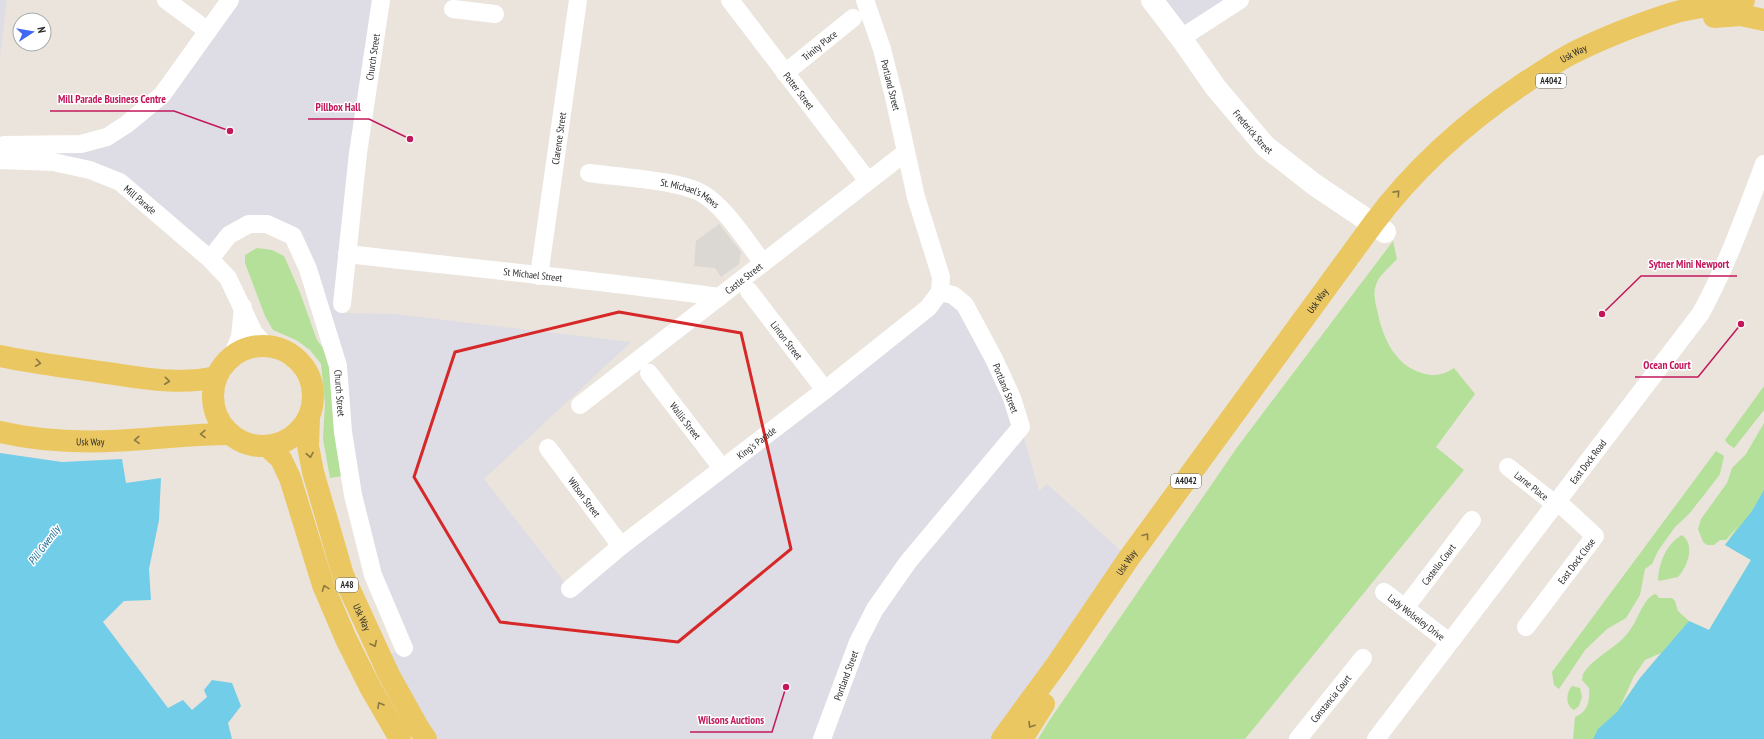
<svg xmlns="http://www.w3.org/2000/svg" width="1764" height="739" viewBox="0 0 1764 739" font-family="'PT Sans Narrow',sans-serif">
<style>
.industrial{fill:#dedce4}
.green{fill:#b4e09a;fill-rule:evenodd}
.plaza{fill:#dbd7d2}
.water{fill:#72cde9}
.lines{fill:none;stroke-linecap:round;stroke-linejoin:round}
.minor{stroke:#fff;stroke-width:18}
.tertiary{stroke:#fff;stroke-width:22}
.primary{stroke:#ebc761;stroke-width:22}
.oneway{stroke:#8a7845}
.marked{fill:none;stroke:#d62828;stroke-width:3;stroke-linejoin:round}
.labels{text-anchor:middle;stroke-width:3;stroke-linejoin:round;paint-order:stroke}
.shield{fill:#fff;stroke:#696969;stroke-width:1}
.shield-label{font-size:9px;font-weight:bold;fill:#292929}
.street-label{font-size:10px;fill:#292929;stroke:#fff}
.water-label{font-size:11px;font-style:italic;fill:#136b94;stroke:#fff}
.leader{fill:none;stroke:#c2185b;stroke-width:1.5}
.callout-dot{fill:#c2185b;stroke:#fff;stroke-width:1.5}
.callout-label{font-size:11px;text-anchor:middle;font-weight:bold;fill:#c2185b;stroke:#fff;stroke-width:3;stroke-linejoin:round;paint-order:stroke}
</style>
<rect width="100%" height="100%" fill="#ebe4dc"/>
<g class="industrial">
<polygon points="0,0 7,0 0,56"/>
<polygon points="230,0 377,0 341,313 395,314 631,342 484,479 570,589 953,295 1021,427 1039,491 1047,484 1129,558 1002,739 426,739 381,659 403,648 373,575 338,366 293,236 249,224 210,259 120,182 4,145 81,144 127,124"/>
<polygon points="1159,0 1250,0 1189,41"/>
</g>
<g class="green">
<path d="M1393,241l4,18c-7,8 -18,16 -21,26 -3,7 -1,17 1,24 5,27 17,56 45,64 12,4 22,2 32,-5l21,26 -39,53 28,23 -219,269h-207l11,-18 189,-275z"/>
<polygon points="257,248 272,250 284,256 299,290 317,340 325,351 335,378 342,476 330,478 323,439 325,403 321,364 310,350 296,340 273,330 265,316 245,263 245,255"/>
<polygon points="1764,386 1764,410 1734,448 1728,444 1725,440"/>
<path d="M1764,423v316h-191l2,-22c13,-5 15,-16 14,-29l-7,-8 1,-6c11,-18 35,-26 47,-44 8,-10 14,-34 26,-36l3,4h13l3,3 3,10 11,10 20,9 42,-70 -26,-15 13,-19 -12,14h-6l-6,5h-7l-4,-3 -5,-13 3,-10 26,-36 5,-15 14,-14zM1661,653l-21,25 -20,29 14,-31 11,-16z"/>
<polygon points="1716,451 1724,456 1720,474 1711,486 1689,514 1675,527 1658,551 1652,564 1645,569 1640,595 1626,618 1607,629 1585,650 1559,689 1554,685 1552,672"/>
<path d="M1682,535c14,11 5,32 -4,42l-19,4 -1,-2c1,-16 8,-35 24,-44z"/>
<path d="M1572,686l8,2 2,9 -3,9 -5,4c-9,-4 -8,-18 -2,-24z"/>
</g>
<polygon class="plaza" points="719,224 741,252 739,264 721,277 715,268 694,266 696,241"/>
<g class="water">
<polygon points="0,453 62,462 122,459 126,483 161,478 159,520 149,569 151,600 124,601 103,622 168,708 183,700 192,710 207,697 204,690 212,680 232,683 241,706 228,723 232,739 0,739"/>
<polygon points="1764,490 1764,739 1593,739 1598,729 1617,712 1640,678 1689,621 1709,630 1751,560 1725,545 1752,511"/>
</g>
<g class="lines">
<g class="minor">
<polyline points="166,0 208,31"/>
<path id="s1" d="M730,0l138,181"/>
<polyline points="453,9 495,14"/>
<polyline points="1181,38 1240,0"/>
<path id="s2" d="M785,73l68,-55"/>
<polyline points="4,145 81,144 107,137 127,124 162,95 230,0"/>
<path id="s3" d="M0,160l53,2 37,8 30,12 90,77 18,19 26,55 12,13"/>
<path id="s4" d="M589,173c29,4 90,7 114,21 22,13 44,48 60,69"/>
<path id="s5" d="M347,254c124,14 248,26 372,43"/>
<path id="s6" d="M210,259l19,-24 20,-11h18l26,12 15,33 30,97 5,66 10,63 20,80 31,73"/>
<path id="s7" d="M539,276l39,-276"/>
<path id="s8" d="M749,291l76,99"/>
<path id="s9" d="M342,304l16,-151 23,-153"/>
<polyline points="232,356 240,337 243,307"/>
<path id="s10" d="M649,373l73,95"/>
<path id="s11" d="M580,405l326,-253"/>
<path id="s12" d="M548,448l73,98"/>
<path id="s13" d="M1508,467l47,37"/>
<path id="s14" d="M570,589l51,-43 204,-156 103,-82 12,-16"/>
<path id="s15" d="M1384,592l65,50"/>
<path id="s16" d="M1405,608l67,-88"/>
<path id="s17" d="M1526,627l69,-91 -38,-35"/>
<path id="s18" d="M822,739l36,-97 17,-33 33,-47 113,-135 -9,-29 -18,-39 -29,-54 -12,-10 -13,-3 1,-15 -25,-80 -22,-100 -12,-48 -17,-49"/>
<path id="s19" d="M1298,739l65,-81"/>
<path id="s20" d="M1376,739l325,-426c26,-48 44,-98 63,-149"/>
</g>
<path class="tertiary" id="s21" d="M1152,0l29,38 35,50 49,58 50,39 70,47"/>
<g class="primary">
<polyline points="1714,17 1741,15 1764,20"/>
<circle cx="263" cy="396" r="50"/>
<path d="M0,356c33,7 67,11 100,16 39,5 78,14 116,5"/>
<path id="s22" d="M309,417l-1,29 5,26 30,103 46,100 29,52 8,12"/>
<path id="s23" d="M0,432c46,11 97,11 144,7 29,-2 57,-5 86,-5"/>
<polyline points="267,446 281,459 290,478 323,585 346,639 370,687 400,739"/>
<path id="s24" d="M1002,739l55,-75 72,-106 244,-334c41,-55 92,-101 150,-140 15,-10 30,-20 46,-29 31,-16 67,-30 101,-41 24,-8 49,-8 74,-14"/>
<polyline points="1022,739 1044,704"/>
</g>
</g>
<defs><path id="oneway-chevron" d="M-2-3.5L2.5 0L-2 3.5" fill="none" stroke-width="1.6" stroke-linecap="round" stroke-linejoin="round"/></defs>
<g class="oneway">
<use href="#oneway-chevron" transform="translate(1397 193) rotate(-48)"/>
<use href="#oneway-chevron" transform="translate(38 363) rotate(8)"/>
<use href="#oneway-chevron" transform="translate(167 381) rotate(6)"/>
<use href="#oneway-chevron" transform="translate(203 434) rotate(179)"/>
<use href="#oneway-chevron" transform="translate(137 440) rotate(177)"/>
<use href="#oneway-chevron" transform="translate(310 455) rotate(79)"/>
<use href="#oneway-chevron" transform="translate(1146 536) rotate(-53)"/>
<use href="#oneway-chevron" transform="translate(325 588) rotate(-111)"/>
<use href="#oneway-chevron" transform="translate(374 644) rotate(64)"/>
<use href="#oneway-chevron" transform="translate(380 705) rotate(-119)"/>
<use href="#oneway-chevron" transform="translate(1031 725) rotate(122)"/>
</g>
<path class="marked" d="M619,312l122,21 50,216 -113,93 -178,-20 -86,-145 41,-125z"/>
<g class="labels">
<g class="shield">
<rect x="1536" y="74" width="30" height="14" rx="3"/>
<rect x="1171" y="474" width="30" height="14" rx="3"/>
<rect x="336" y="578" width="22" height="14" rx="3"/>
</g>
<g class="shield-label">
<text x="1551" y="84">A4042</text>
<text x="1186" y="484">A4042</text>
<text x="347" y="588">A48</text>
</g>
<g class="street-label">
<text dy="4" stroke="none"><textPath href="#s2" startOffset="44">Trinity Place</textPath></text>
<text dy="4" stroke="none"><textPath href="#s24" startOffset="900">Usk Way</textPath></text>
<text dy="4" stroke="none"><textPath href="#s9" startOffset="249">Church Street</textPath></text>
<text transform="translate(891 85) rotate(76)" y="4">Portland Street</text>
<text dy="4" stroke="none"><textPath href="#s1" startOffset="114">Potter Street</textPath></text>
<text dy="4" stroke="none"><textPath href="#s21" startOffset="166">Frederick Street</textPath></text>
<text dy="4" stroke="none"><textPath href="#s7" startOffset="139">Clarence Street</textPath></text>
<text dy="4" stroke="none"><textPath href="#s4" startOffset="104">St. Michael's Mews</textPath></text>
<text dy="4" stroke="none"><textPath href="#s3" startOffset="150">Mill Parade</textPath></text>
<text dy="4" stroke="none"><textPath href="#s5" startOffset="187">St Michael Street</textPath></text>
<text dy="4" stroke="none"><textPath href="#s11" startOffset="207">Castle Street</textPath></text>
<text dy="4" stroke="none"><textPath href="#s24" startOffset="540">Usk Way</textPath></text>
<text dy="4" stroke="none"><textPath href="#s8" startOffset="62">Linton Street</textPath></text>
<text transform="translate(1006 388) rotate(68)" y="4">Portland Street</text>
<text dy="4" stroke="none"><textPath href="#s6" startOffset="265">Church Street</textPath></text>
<text dy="4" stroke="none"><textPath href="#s10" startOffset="60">Wallis Street</textPath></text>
<text dy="4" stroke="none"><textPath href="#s23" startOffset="91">Usk Way</textPath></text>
<text dy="4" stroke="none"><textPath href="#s14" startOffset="237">King's Parade</textPath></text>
<text dy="4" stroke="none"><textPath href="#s20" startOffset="349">East Dock Road</textPath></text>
<text dy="4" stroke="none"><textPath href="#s13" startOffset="30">Larne Place</textPath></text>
<text dy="4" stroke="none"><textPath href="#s12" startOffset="61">Wilson Street</textPath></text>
<text dy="4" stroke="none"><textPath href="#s17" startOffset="83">East Dock Close</textPath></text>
<text dy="4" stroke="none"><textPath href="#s24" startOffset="216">Usk Way</textPath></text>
<text dy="4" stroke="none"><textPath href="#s16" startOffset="55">Castello Court</textPath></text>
<text dy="4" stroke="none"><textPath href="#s15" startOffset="41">Lady Wolseley Drive</textPath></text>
<text dy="4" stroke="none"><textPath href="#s22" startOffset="209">Usk Way</textPath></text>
<text dy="4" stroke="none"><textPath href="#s18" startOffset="68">Portland Street</textPath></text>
<text dy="4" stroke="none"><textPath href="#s19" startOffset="52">Constancia Court</textPath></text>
</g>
<g class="water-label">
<text transform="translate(44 545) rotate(-53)" y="4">Pill Gwenlly</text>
</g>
</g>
<path class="leader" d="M230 131L174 111H50M410 139L369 119H308M1602 314L1641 276H1737M1741 324L1698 377H1635M786 687L772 732H690"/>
<g class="callout-dot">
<circle cx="230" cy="131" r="4"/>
<circle cx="410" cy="139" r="4"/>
<circle cx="1602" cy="314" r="4"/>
<circle cx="1741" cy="324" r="4"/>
<circle cx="786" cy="687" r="4"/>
</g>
<g class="callout-label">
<text x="112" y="103">Mill Parade Business Centre</text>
<text x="338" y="111">Pillbox Hall</text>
<text x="1689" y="268">Sytner Mini Newport</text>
<text x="1667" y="369">Ocean Court</text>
<text x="731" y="724">Wilsons Auctions</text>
</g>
<g transform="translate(32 32) rotate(78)"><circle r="19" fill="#ffffff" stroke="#a9a9a9"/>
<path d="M0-3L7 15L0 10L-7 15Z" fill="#4168f2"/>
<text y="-6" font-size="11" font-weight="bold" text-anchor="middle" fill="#292929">N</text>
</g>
</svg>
